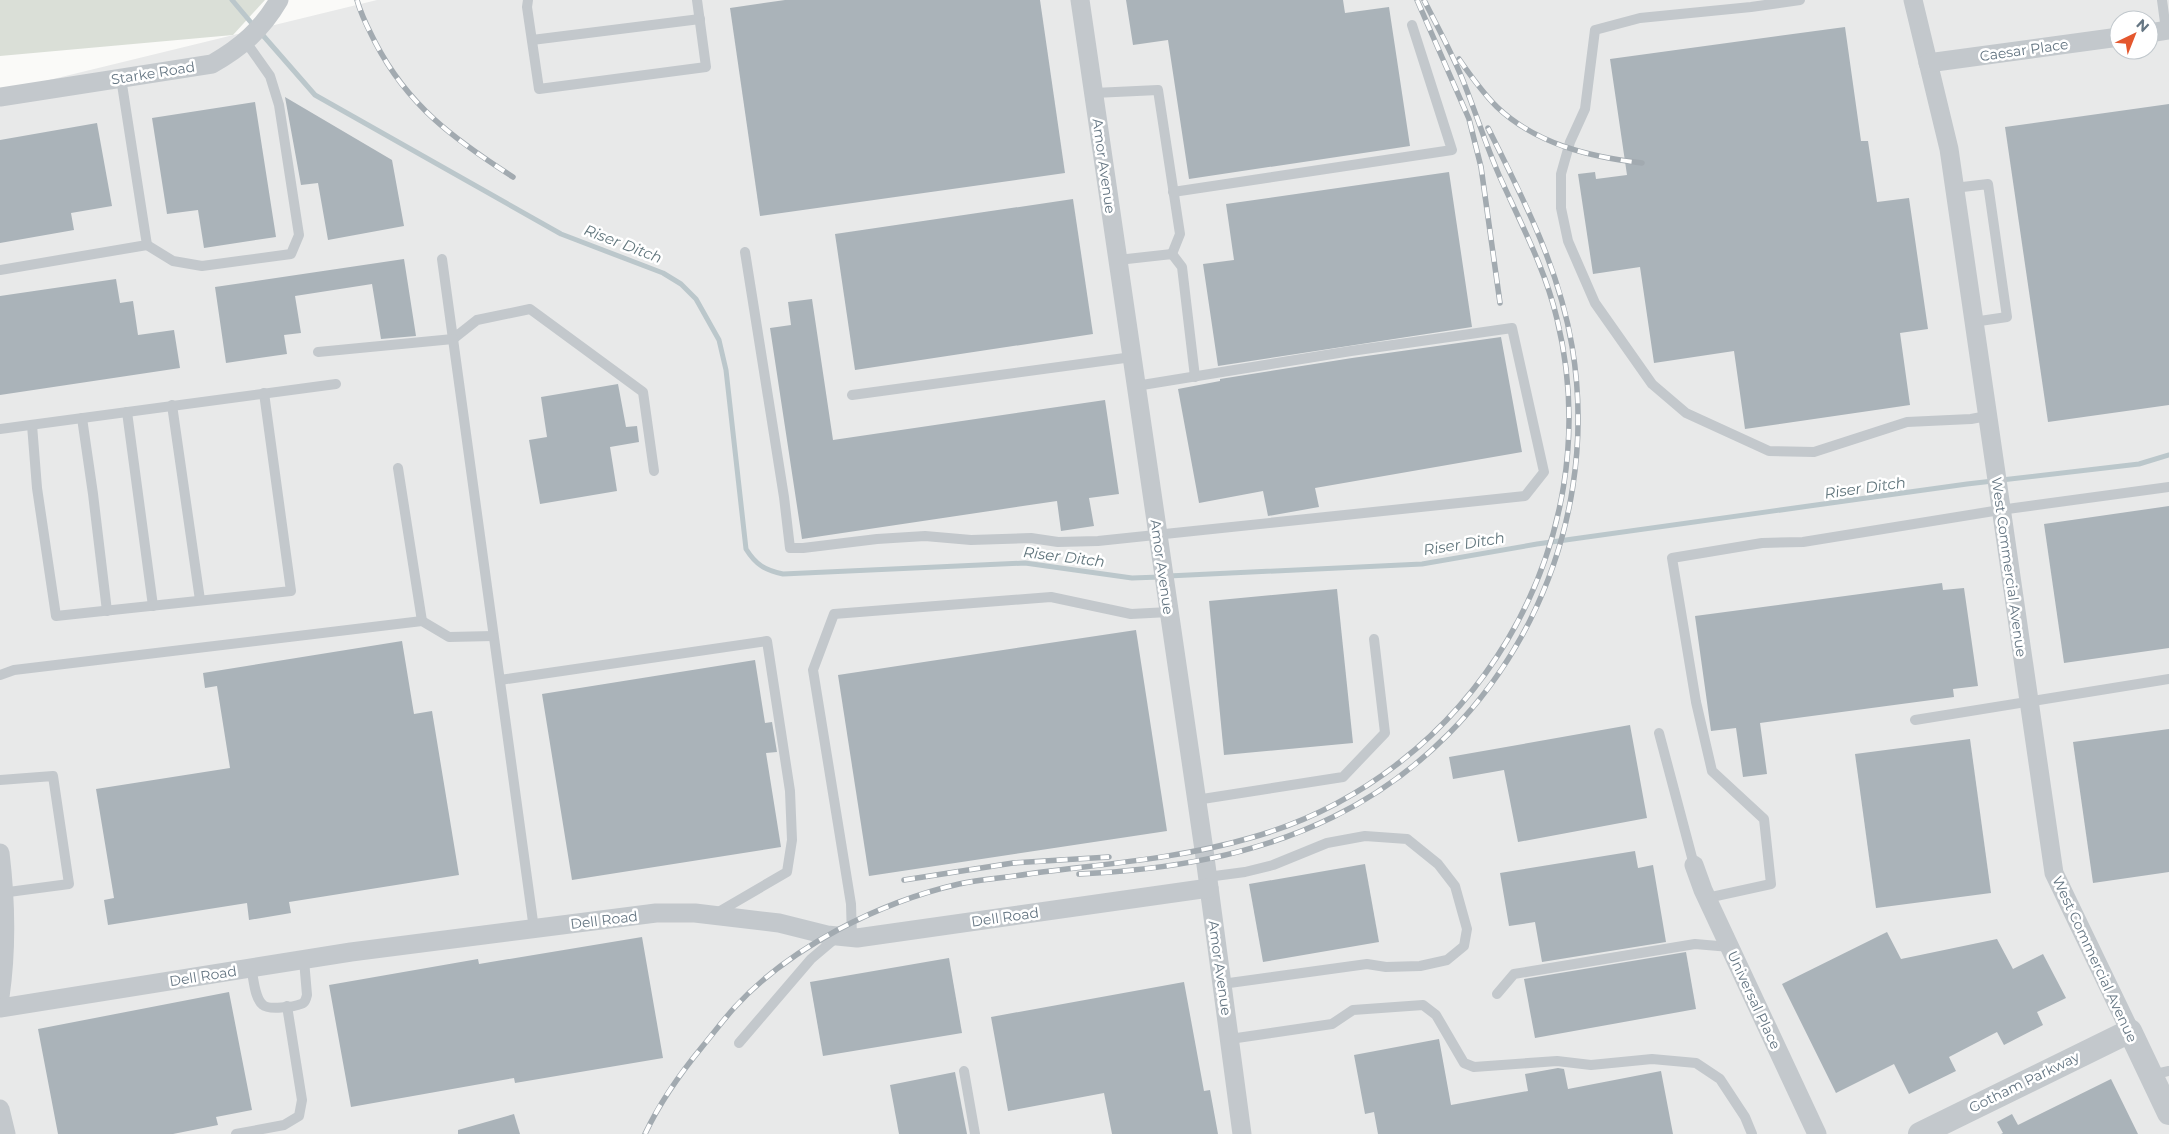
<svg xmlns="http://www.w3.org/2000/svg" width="2169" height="1134" viewBox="0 0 2169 1134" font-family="Montserrat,sans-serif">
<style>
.built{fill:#e8e9e9;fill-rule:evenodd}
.green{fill:#dadfd7}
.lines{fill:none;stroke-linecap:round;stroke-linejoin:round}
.stream{stroke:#bbc7cb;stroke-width:5}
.building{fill:#aab3b9}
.service{stroke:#c3c8cc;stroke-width:10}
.minor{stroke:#c3c8cc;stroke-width:19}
.tertiary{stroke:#c3c8cc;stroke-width:24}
.rail-casing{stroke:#a2aab0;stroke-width:5.5}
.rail{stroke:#fff;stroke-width:4;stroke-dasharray:11;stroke-linecap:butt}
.labels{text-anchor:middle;stroke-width:5;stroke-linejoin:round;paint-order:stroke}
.street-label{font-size:14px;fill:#657683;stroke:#fff}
.water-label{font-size:15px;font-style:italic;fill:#60757c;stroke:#fff}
</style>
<rect width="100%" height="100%" fill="#fafaf8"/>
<path class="built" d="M377,0h1792v1134h-2169v-1042zM2119,20h30v30h-30z"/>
<polygon class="green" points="0,0 265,0 233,35 0,56"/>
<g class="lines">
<g class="stream">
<polyline points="232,0 254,26"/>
<path d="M260,32l55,63 246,139 102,39 18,11 15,15 23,41 7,30 20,179c10,16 19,21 37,25l242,-11 107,15 28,-1"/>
<polyline points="1168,576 1422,564 1537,544 1967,484 2139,464 2169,455"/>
</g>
</g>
<g class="building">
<polygon points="785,0 1040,0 1065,173 760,216 730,8"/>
<polygon points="1126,0 1343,0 1345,13 1389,7 1410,146 1189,179 1168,40 1133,45"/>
<polygon points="1845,27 1861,141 1868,141 1877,202 1909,198 1928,329 1900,333 1910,405 1745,429 1734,351 1654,363 1640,267 1593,274 1578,174 1595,172 1596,179 1627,175 1610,59"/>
<polygon points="285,97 392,160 404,226 328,240 318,183 301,185"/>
<polygon points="255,102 276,237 204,248 198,210 167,214 152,118"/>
<polygon points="2169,104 2169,405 2048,422 2005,127"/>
<polygon points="97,123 112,206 71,213 74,230 0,243 0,140"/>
<polygon points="1449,172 1472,327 1218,366 1203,264 1234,260 1226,204"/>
<polygon points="1073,199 1093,334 855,370 835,234"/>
<polygon points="404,259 416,336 381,339 372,284 295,296 301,333 284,335 287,354 226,363 215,287"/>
<polygon points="116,279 120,303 133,301 138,335 174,330 180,368 0,395 0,296"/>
<polygon points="812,299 833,440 1105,400 1119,494 1089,498 1094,526 1061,531 1057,501 802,539 770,328 791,325 788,302"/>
<polygon points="1501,337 1522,452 1315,488 1319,507 1268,516 1263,491 1199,503 1178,389 1220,381 1220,379 1352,358"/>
<polygon points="618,384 626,427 637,426 639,442 610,447 617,491 540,504 529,440 547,437 541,397"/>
<polygon points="2169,506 2169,648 2064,663 2044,524"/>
<polygon points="1942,583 1943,590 1964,588 1978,686 1953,689 1954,697 1760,723 1767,774 1743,777 1736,728 1711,731 1695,616"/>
<polygon points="1337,589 1353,743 1224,755 1209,601"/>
<polygon points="1136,630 1167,831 869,876 838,675"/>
<polygon points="402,641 414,714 432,711 459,875 289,902 291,913 249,920 247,903 108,925 104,900 114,898 96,789 230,768 217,686 205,688 203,673"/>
<polygon points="755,660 765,723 772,722 777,752 766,753 781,847 572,880 542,694"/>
<polygon points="1630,725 1647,818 1518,842 1504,770 1453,779 1449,757"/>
<polygon points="2169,729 2169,872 2093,883 2073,742"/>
<polygon points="1970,739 1991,893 1876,908 1855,754"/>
<polygon points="1635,851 1638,868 1653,865 1666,942 1542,962 1535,922 1509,926 1500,873"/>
<polygon points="1365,864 1379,942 1263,962 1249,884"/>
<polygon points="1887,932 1901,959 1997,939 2013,969 2043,954 2066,998 2037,1012 2043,1025 2004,1045 1997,1032 1949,1057 1956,1071 1909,1094 1894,1064 1836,1093 1782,984"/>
<polygon points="642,937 663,1058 515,1083 514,1078 351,1107 329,985 478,959 479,964"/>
<polygon points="1686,952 1696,1009 1535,1038 1524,979"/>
<polygon points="949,958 962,1033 823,1056 810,982"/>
<polygon points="1184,982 1204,1091 1210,1090 1218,1134 1112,1134 1104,1093 1008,1111 991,1017"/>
<polygon points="229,992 252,1110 216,1117 218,1125 173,1134 58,1134 38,1029"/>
<polygon points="1439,1039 1451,1105 1528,1091 1525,1074 1558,1068 1564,1069 1568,1089 1661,1071 1673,1134 1378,1134 1374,1112 1365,1114 1354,1055"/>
<polygon points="955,1072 967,1134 899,1134 890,1085"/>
<polygon points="2111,1079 2138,1134 2001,1134 2003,1133 1997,1122 2012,1114 2018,1125"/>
<polygon points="514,1114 520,1134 458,1134 458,1130"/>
</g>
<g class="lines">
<g class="service">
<polyline points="528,0 527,7 539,89 706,67 697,0"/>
<polyline points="1800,0 1751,7 1640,18 1595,30 1585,109 1570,142 1561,174 1561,208 1568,241 1595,303 1652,384 1686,413 1769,451 1814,452 1907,422 1971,419 1987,416"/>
<polyline points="2162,0 2166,30"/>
<polyline points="532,40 700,19"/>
<polyline points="1094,93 1158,90 1180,234 1172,254"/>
<polyline points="1954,188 1988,184 2007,317 1973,322"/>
<polyline points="1173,192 1452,150 1412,25"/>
<polyline points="147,245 173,261 202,266 291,254 299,235 279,105 270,76 246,42"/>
<polyline points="745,252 784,497 790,548 803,548 877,539 925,536 971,540 1031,538 1058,542 1098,541 1525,496 1544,472 1512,328 1351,351 1136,386"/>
<polyline points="442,259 453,339 477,320 530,309 643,392 654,471"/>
<polyline points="1118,260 1172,254 1182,267 1195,377"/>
<polyline points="0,270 147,245 121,78"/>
<polyline points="318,352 453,339 534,929"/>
<polyline points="852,395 1132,357"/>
<polyline points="172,405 200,600"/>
<polyline points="127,412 153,606"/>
<polyline points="82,418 93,494 107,611"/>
<polyline points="32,425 37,488 56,616 291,591 264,393"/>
<polyline points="0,429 336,384"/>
<polyline points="398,468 422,621"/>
<polyline points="0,675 14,670 422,621 449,637 493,636"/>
<polyline points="500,680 767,641 790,791 792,840 787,872 715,914"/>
<polyline points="1915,720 2169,679"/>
<polyline points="1659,733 1694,865"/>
<polyline points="0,780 53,776 69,884 1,893"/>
<polyline points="1196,800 1343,777 1385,733 1374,639"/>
<polyline points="1207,877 1245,872 1273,865 1327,843 1365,836 1407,839 1438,864 1455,886 1467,929 1464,946 1447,960 1420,966 1386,967 1367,964 1222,984"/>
<polyline points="1707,898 1771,884 1764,819 1712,771 1696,702 1672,558 1762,543 1803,542 2000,510 2169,487"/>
<polyline points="852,937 851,904 813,670 834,614 1051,597 1131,614 1169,612"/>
<path d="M251,968c3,10 3,30 12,37 5,5 31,2 38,-1 4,-1 5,-5 6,-9l-3,-35"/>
<polyline points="1497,994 1514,974 1695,944 1730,947"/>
<polyline points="1230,1039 1332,1024 1353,1010 1423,1005 1436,1015 1464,1063 1474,1067 1557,1061 1591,1065 1652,1059 1696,1063 1720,1079 1745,1117 1752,1134"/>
<polyline points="739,1043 811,959 837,937"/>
<polyline points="964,1071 975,1134"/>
<polyline points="2151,1075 2169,1071"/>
<polyline points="236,1134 284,1125 299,1116 302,1100 287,1006"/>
</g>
<g class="minor">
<polyline points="1080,0 1204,850 1242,1134"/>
<polyline points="1913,0 1949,149 2054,873 2130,1031"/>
<polyline points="2149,33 2169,30"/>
<polyline points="1928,63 2119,37"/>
<path d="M0,97l212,-33c30,-17 50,-35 67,-64"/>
<path d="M0,853c6,49 7,95 0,144"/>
<polyline points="1694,865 1703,890 1817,1134"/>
<polyline points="0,1008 351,952 656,913 695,913 779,923 827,935 857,938 1209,888"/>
<polyline points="0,1109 6,1134"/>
</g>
<polyline class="tertiary" points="1920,1134 2130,1031 2169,1113"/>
<g class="rail-casing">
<g id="rail">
<path d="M357,0c4,15 11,28 18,42 33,64 79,97 138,135"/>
<polyline points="1417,0 1469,119 1481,167 1500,303"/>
<path d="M1459,59c11,16 24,34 38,48 39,37 93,50 145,56"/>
<path d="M1079,874c87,-4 175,-18 254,-57 174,-85 271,-281 239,-471 -13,-78 -49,-148 -84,-218"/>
<polyline points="904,880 1013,863 1109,857"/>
<path d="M645,1134c15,-32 34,-59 57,-87 11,-13 21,-27 33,-40 55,-60 145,-105 224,-123 23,-5 46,-6 69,-10 74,-10 150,-15 222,-36 222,-62 362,-293 307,-519 -12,-51 -37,-97 -58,-144 -14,-32 -24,-65 -37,-97 -11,-27 -25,-52 -38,-78"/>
</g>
</g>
<use href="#rail" class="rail"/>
</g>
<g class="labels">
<g class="street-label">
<text transform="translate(2024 50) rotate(-8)" y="5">Caesar Place</text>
<text transform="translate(153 73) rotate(-9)" y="5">Starke Road</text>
<text transform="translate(1104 166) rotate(82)" y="5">Amor Avenue</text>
<text transform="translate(1162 567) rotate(82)" y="5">Amor Avenue</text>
<text transform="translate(2009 567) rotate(82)" y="5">West Commercial Avenue</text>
<text transform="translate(1005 917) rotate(-8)" y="5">Dell Road</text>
<text transform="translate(604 920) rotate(-7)" y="5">Dell Road</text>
<text transform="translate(2095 959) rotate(65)" y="5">West Commercial Avenue</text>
<text transform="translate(1220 968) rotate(82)" y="5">Amor Avenue</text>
<text transform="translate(203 976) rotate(-9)" y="5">Dell Road</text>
<text transform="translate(1754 1000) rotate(65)" y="5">Universal Place</text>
<text transform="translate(2024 1082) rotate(-26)" y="5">Gotham Parkway</text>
</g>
<g class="water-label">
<text transform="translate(623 244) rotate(21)" y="5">Riser Ditch</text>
<text transform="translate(1865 488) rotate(-8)" y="5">Riser Ditch</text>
<text transform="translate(1464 544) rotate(-9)" y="5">Riser Ditch</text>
<text transform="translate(1064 557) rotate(7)" y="5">Riser Ditch</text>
</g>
</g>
<g transform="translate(2134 35) rotate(43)"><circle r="24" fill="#ffffff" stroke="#c1c8cd"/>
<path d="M0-4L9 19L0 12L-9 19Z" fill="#e4572e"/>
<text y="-8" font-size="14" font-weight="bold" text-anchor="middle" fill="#657683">N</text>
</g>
</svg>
